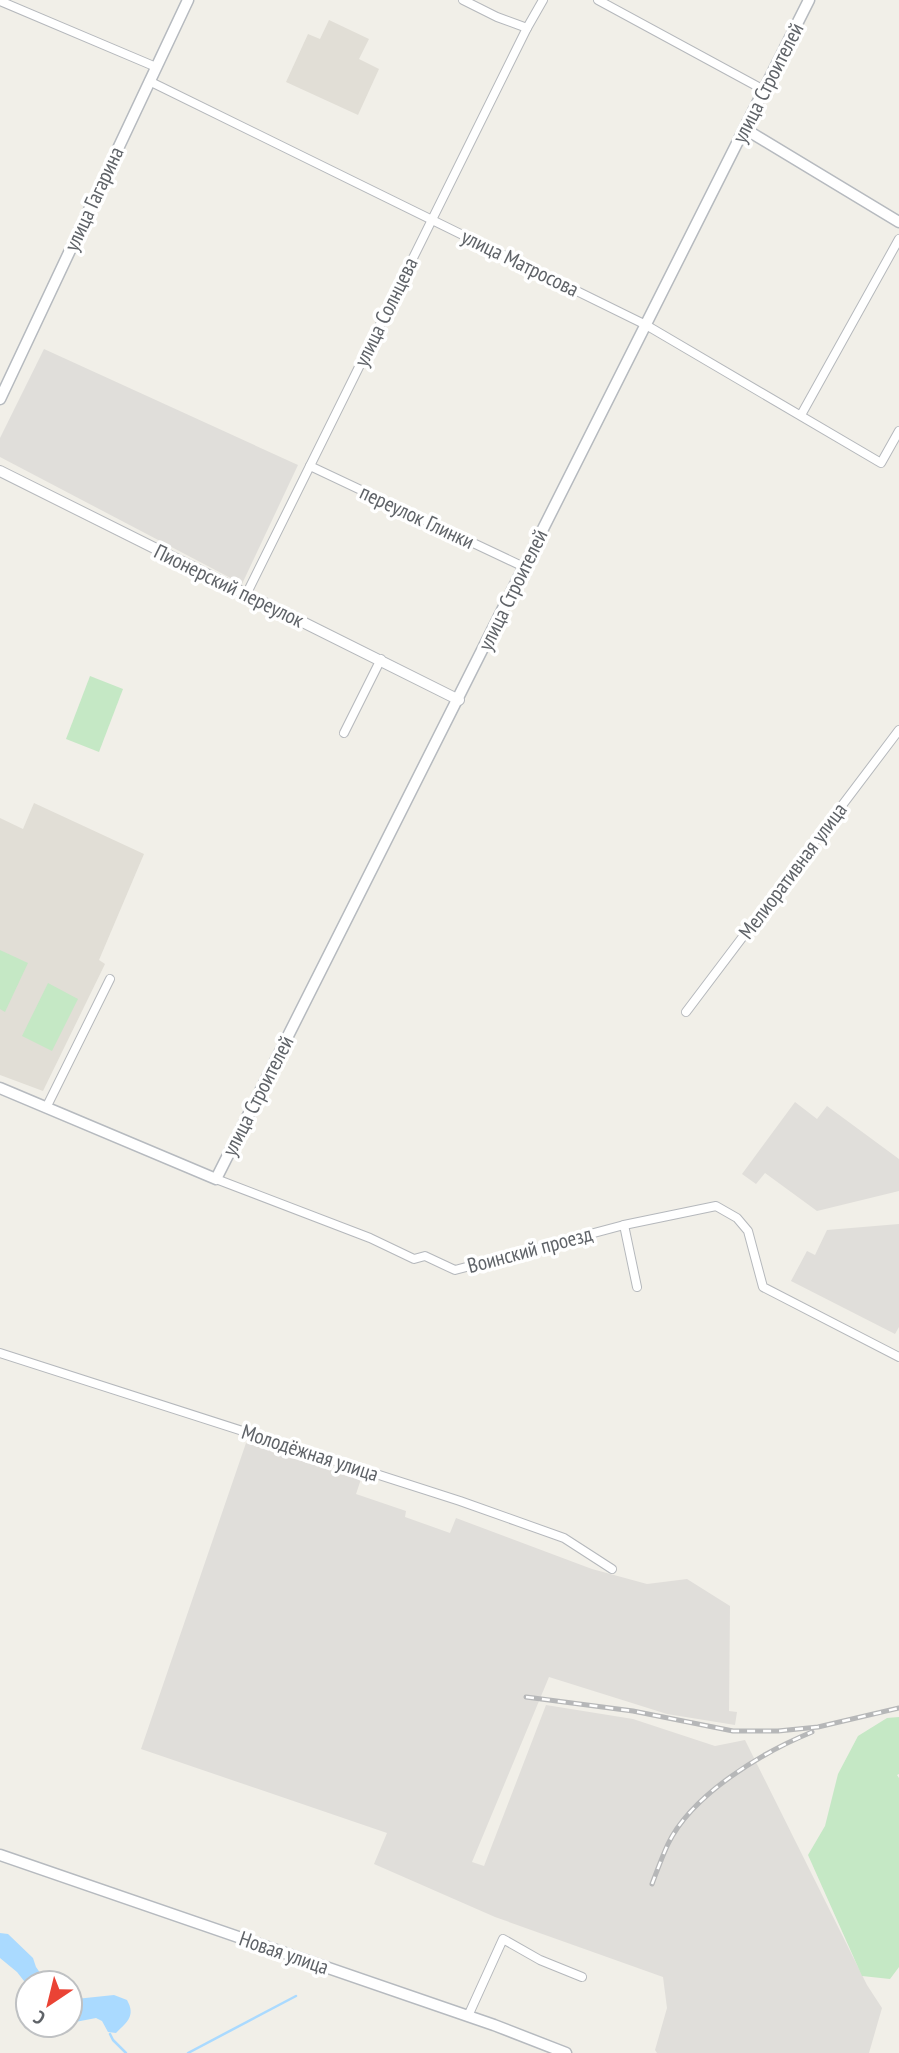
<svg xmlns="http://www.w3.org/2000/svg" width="899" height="2053" viewBox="0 0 899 2053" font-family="'PT Sans Narrow',sans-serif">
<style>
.industrial{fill:#e0deda}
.education{fill:#e1ded6}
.green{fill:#c5e8c5}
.water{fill:#aadaff}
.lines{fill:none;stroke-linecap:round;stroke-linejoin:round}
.stream{stroke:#aadaff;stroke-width:2.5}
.minor-casing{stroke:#b5b8bc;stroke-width:10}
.tertiary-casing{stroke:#b5b8bc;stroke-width:12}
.secondary-casing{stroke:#b6babf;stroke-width:13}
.minor{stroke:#fff;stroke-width:8}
.tertiary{stroke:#fff;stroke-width:10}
.secondary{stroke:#fff;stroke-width:10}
.rail-casing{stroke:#b6b7b8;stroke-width:5}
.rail{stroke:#fff;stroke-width:2.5;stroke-dasharray:8;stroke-linecap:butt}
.labels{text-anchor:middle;stroke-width:7;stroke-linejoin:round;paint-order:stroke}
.street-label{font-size:21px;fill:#5f6368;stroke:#fff}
</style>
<rect width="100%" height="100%" fill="#f1efe8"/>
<g class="industrial">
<polygon points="44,349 298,465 242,584 0,457 0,438"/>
<polygon points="795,1102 817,1119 827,1106 899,1159 899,1191 817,1211 765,1173 756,1184 742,1174"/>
<polygon points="899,1224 899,1327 895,1334 791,1281 807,1251 815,1255 827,1230"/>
<polygon points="246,1443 361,1479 356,1494 406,1511 405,1517 450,1533 456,1518 592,1569 647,1584 687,1579 730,1606 729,1711 737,1712 735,1725 667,1714 549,1677 472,1862 484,1866 546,1705 633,1719 715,1746 745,1740 867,1985 882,2008 869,2053 657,2053 655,2050 667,2008 663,1977 495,1917 374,1864 387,1833 141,1749"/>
</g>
<g class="education">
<polygon points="329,20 369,39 359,59 379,69 358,115 286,82 308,34 320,39"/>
<polygon points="34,803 144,854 99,960 105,964 43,1091 0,1075 0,818 23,829"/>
</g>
<g class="green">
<polygon points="90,676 123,689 99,752 66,739"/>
<polygon points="0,950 28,963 5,1012 0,1009"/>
<polygon points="48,983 78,999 52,1051 22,1036"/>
<polygon points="899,1717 899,1774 897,1775 899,1778 899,1967 890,1979 862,1976 808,1855 825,1826 838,1774 858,1736 887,1718"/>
</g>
<g class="water">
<polygon points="0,1933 8,1934 33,1958 36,1967 47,1983 28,1983 28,1986 17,1972 0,1958"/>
<path d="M114,1995l13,5c9,16 0,22 -11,33l-8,-1 -6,-11 -6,-3 -26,5v-26l6,2z"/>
</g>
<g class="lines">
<g class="stream">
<polyline points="110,2034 113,2040 126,2053"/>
<polyline points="188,2053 296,1996"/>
</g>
<g class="minor-casing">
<g id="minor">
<polyline points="463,0 497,17 527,28"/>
<polyline points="598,0 764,90"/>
<polyline points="0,1 156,67"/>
<polyline points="149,81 646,325 881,463 899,431"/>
<polyline points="801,415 899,239"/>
<polyline points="310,466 524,567"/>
<polyline points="246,595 527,28 543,0"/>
<polyline points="344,733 381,659"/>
<polyline points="686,1012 899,730"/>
<polyline points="46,1108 110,979"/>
<polyline points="216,1179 370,1238 414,1259 425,1256 455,1270 624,1225 716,1206 737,1218 748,1231 763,1287 899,1357"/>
<polyline points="624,1225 637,1287"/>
<polyline points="0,1353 460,1501 564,1538 612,1569"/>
<polyline points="468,2016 503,1939 540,1960 582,1977"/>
</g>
</g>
<g class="tertiary-casing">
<polyline id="tertiary" points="0,471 459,700"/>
</g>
<g class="secondary-casing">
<g id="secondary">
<polyline points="745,129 899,222"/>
<polyline points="0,399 188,0"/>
<polyline points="0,1088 216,1179 809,0"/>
<polyline points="0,1855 494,2025 566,2053"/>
</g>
</g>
<use href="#minor" class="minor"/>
<use href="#tertiary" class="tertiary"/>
<use href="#secondary" class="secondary"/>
<g class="rail-casing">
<g id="rail">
<polyline points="526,1697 633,1711 733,1731 778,1731 818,1727 899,1708"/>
<path d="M652,1884c5,-13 10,-27 16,-40 24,-50 95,-92 144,-112"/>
</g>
</g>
<use href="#rail" class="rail"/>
</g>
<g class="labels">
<g class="street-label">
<text transform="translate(768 83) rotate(-63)" y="7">улица Строителей</text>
<text transform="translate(94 199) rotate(-65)" y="7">улица Гагарина</text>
<text transform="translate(520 263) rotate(26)" y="7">улица Матросова</text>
<text transform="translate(386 312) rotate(-64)" y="7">улица Солнцева</text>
<text transform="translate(417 517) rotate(25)" y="7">переулок Глинки</text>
<text transform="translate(229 586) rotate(26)" y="7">Пионерский переулок</text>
<text transform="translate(513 590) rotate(-64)" y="7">улица Строителей</text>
<text transform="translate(793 871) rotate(-53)" y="7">Мелиоративная улица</text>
<text transform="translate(258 1096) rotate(-63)" y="7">улица Строителей</text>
<text transform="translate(530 1250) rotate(-15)" y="7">Воинский проезд</text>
<text transform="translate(310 1453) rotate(18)" y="7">Молодёжная улица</text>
<text transform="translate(284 1953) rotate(19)" y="7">Новая улица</text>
</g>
</g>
<g transform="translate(49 2004) rotate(215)"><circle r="33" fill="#ffffff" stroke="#bfc1c3" stroke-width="2"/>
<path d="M0-5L12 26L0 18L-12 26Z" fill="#ea4335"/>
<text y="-10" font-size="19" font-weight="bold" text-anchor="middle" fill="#5f6368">С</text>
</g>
</svg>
